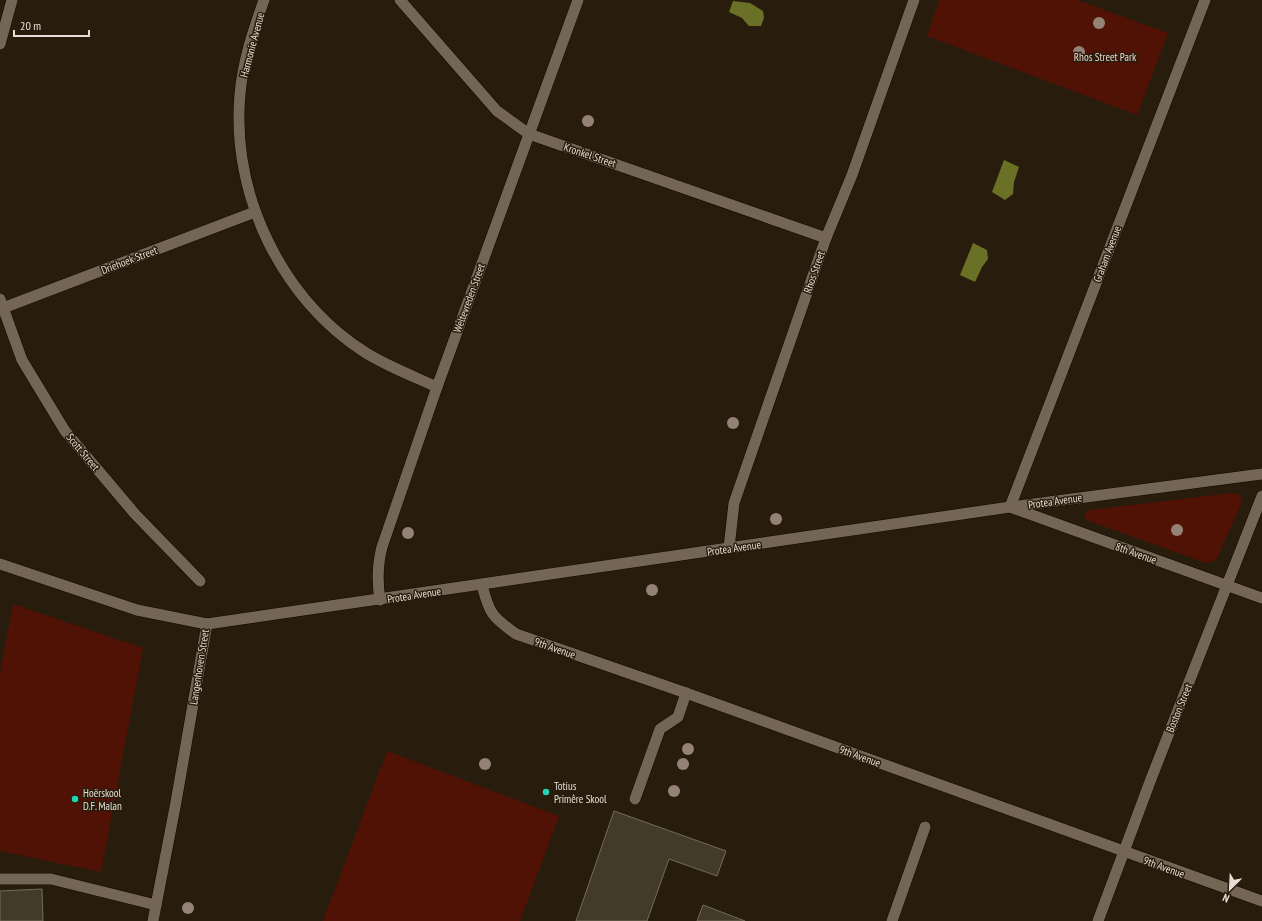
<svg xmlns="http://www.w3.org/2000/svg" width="1262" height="921" viewBox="0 0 1262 921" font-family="'PT Sans Narrow',sans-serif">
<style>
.green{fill:#501204}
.water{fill:#6a7026}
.building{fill:#413b28;stroke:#726c57}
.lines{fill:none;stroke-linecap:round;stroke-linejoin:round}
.service-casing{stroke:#110700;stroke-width:12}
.minor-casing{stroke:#110700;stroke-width:12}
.service{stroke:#746654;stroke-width:11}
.minor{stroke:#746654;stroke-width:11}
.tree{fill:#958277}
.poi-dot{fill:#22d5af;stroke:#281d0d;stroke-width:1.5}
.labels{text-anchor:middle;stroke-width:3;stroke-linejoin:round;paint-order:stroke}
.street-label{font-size:11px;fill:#e5ddd3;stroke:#281d0d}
.park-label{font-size:11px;fill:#eed5ce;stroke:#281d0d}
.poi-label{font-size:11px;fill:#e5ddd3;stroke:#281d0d;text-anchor:start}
</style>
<rect width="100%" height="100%" fill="#281d0d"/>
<g class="green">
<polygon points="939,0 1077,0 1168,33 1137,115 927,36"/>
<polygon points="1232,493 1240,495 1242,502 1216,560 1206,563 1089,521 1086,519 1084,515 1089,510"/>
<polygon points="13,604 143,648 101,872 0,851 0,673"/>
<polygon points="387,751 559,816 520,921 323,921"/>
</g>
<g class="water">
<polygon points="733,1 750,3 763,11 764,18 761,26 749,26 742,18 729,12"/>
<polygon points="1004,160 1019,167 1014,182 1013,194 1005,200 992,192"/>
<polygon points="973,243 987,250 988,259 982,267 975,282 960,275"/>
</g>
<g class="building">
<polygon points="614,811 726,851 717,876 669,859 647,921 576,921"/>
<polygon points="42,889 43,921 0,921 0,891"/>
<polygon points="703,905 745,921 697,921"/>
</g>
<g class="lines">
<g class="service-casing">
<g id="service">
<polyline points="635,799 660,729 678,717 686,693"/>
<polyline points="0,879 51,879 156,905"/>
<polyline points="892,921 925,827"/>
</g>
</g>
<g class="minor-casing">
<g id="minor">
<path d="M264,0c-11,31 -21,61 -24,94 -9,100 41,205 126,259 23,14 47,23 71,34"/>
<polyline points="400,0 497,111 529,134 826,238"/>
<polyline points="1205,0 1010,507 1262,598"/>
<polyline points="0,44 12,0"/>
<polyline points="0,299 22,360 65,431 135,514 200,581"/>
<polyline points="3,308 255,212"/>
<polyline points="729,548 734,503 826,238 852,175 914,0"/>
<polyline points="0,564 137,610 207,624 1010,507 1262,474"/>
<path d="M482,585c7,28 10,32 34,49l170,59 576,208"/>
<path d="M380,600c-3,-19 -3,-34 2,-53l55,-160 141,-387"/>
<polyline points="153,921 176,802 207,624"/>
<polyline points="1098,921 1151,779 1262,496"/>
</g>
</g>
<use href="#service" class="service"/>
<use href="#minor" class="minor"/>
</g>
<g class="tree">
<circle cx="1099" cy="23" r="6"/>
<circle cx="1079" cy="52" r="6"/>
<circle cx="588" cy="121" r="6"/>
<circle cx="733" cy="423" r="6"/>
<circle cx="776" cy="519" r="6"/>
<circle cx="1177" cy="530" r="6"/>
<circle cx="408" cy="533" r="6"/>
<circle cx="652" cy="590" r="6"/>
<circle cx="688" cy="749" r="6"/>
<circle cx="485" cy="764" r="6"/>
<circle cx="683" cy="764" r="6"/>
<circle cx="674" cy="791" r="6"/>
<circle cx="188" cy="908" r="6"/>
</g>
<g class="poi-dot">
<circle cx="546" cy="792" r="4"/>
<circle cx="75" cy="799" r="4"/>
</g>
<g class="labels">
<g class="street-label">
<text transform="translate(252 45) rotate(-75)" y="4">Harmonie Avenue</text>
<text transform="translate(590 155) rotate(19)" y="4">Kronkel Street</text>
<text transform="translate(1107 254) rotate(-69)" y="4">Graham Avenue</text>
<text transform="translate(129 260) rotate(-21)" y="4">Driehoek Street</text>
<text transform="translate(814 272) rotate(-71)" y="4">Rhos Street</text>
<text transform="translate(469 298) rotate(-70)" y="4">Weltevreden Street</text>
<text transform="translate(83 452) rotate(50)" y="4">Scott Street</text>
<text transform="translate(1055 501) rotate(-8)" y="4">Protea Avenue</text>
<text transform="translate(734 548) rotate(-8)" y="4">Protea Avenue</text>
<text transform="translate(1136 553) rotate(20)" y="4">8th Avenue</text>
<text transform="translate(414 595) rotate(-9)" y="4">Protea Avenue</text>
<text transform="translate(555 648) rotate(19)" y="4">9th Avenue</text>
<text transform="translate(199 667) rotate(-81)" y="4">Langenhoven Street</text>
<text transform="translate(1179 708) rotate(-68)" y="4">Boston Street</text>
<text transform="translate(860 756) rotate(20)" y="4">9th Avenue</text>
<text transform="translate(1164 867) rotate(20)" y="4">9th Avenue</text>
</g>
<g class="park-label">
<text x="1105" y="61">Rhos Street Park</text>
</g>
<g class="poi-label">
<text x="554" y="790">Totius<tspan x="554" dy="13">Primêre Skool</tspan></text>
<text x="83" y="797">Hoërskool<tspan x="83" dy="13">D.F. Malan</tspan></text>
</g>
</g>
<g transform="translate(1230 889) rotate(204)" stroke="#281d0d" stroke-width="3" paint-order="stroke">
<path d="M0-3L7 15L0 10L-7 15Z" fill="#e5ddd3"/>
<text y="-6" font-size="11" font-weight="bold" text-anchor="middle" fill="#e5ddd3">N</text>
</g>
<path d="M14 30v6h75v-6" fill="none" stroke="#e5ddd3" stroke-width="2"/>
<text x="20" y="30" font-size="12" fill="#e5ddd3" stroke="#281d0d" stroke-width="3" paint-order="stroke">20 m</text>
</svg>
